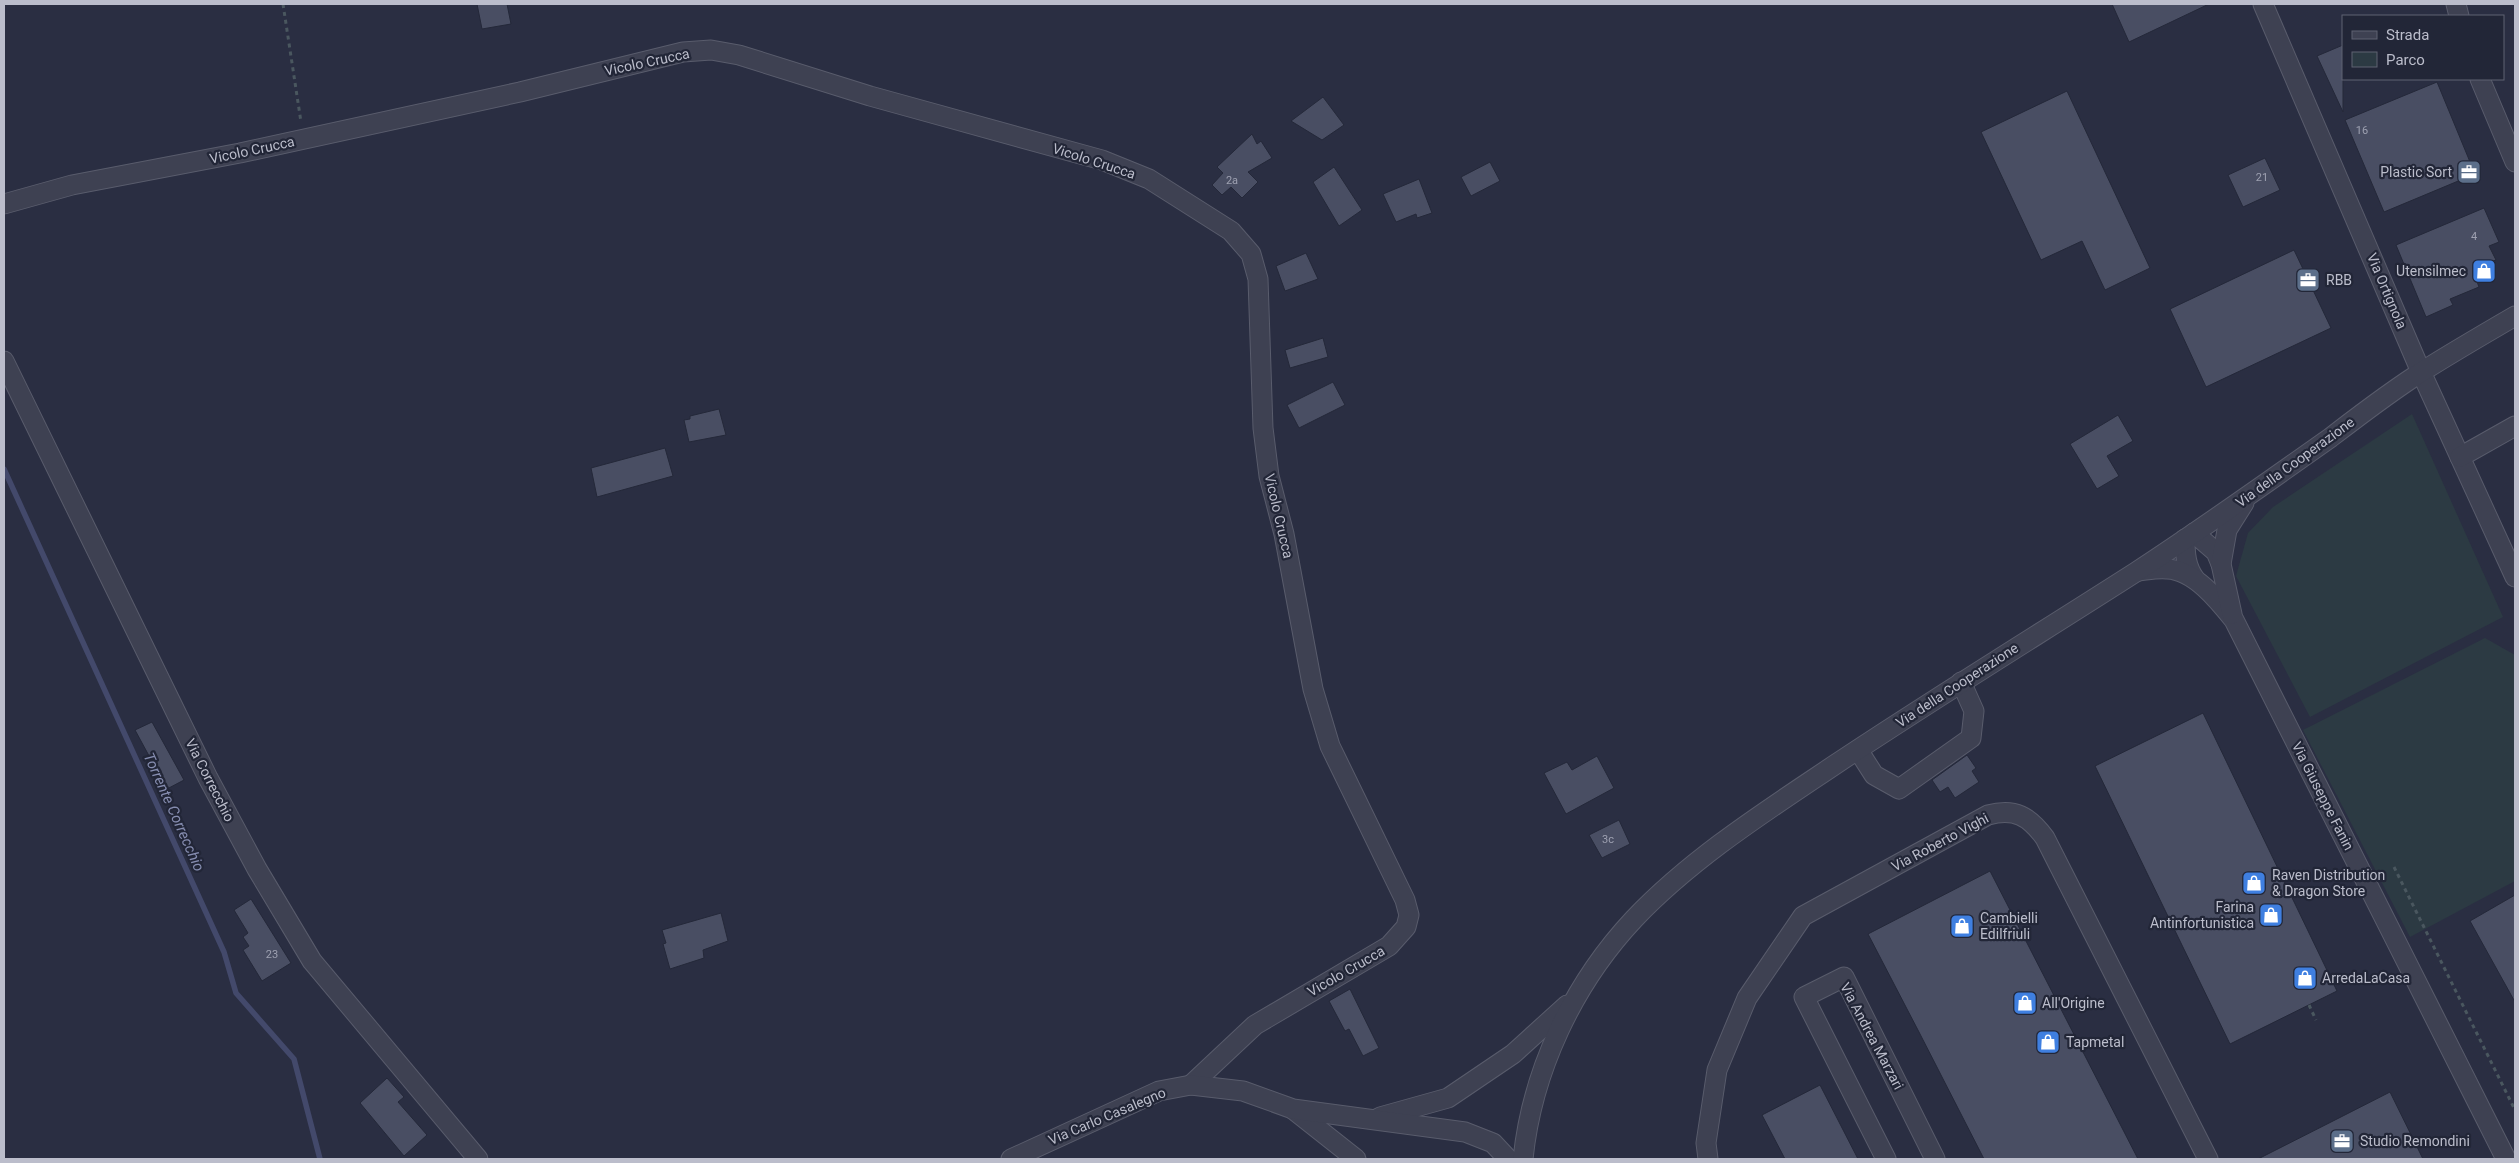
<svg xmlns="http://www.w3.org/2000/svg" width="2519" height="1163" viewBox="0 0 2519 1163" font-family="Roboto,sans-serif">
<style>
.green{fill:#2c3a43}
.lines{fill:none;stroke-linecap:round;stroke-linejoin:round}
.stream{stroke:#43496b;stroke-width:5.5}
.building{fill:#494e63;stroke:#242839}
.minor-casing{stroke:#595c6c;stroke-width:21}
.path{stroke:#4a575f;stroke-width:3;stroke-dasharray:4 4;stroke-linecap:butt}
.minor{stroke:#3e4152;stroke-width:19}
.labels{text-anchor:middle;stroke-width:4.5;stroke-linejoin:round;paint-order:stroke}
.number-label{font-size:11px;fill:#9ea1b1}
.street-label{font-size:14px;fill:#bbbdcb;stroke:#222637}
.poi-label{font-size:14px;fill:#bbbdcb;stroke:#222637;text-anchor:start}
.water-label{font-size:15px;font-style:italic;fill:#868db0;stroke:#222637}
</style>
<rect width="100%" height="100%" fill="#2a2e42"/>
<g class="green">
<polygon points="2412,414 2503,617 2310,717 2236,576 2248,533 2273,507"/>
<polygon points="2485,638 2515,655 2515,881 2410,937 2303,730"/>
</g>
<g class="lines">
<polyline class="stream" points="4,469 224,952 236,993 294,1059 320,1159"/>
</g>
<g class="building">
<polygon points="477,4 507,4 511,24 482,29"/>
<polygon points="2112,4 2209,4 2129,42"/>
<polygon points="2343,45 2343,112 2317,56"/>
<polygon points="2437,82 2475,174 2384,212 2345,120"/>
<polygon points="2067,91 2150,268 2105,290 2082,241 2041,260 1981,132"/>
<polygon points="1323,97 1344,125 1322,140 1291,121"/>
<polygon points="1252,134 1257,144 1261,141 1272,158 1248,172 1258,182 1242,198 1231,187 1222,195 1212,185 1223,173 1217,167"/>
<polygon points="2265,158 2280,190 2243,207 2228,175"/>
<polygon points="1490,162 1500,181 1471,196 1461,177"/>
<polygon points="1334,167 1362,210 1339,226 1313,182"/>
<polygon points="1419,179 1432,213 1417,218 1416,214 1396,222 1383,194"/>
<polygon points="2484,208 2499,242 2489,246 2496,260 2486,264 2490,273 2476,279 2479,287 2450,299 2453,305 2426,317 2396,245"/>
<polygon points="2294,250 2331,328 2206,387 2170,309"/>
<polygon points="1306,253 1318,279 1285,291 1276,266"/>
<polygon points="1323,338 1328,357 1290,368 1285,350"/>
<polygon points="1333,382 1345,405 1299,428 1287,405"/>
<polygon points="719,409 726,435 689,442 684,420 690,419 690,416"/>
<polygon points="2118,415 2133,441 2107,456 2119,476 2097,489 2070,444"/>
<polygon points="665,448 673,476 597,497 591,468"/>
<polygon points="2203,713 2337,991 2230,1044 2095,766"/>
<polygon points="152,722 184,780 167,789 135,730"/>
<polygon points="1967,755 1976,768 1972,771 1979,782 1955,798 1948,787 1940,792 1932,780"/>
<polygon points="1597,756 1614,788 1566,814 1544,773 1567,762 1572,770"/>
<polygon points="1619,820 1630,844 1602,858 1589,835"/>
<polygon points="1990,871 2138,1159 1984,1159 1920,1034 1868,934"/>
<polygon points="2515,895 2515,1002 2470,921"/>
<polygon points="251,899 291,963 262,981 243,950 249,946 243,937 248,933 234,910"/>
<polygon points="721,913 728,941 703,950 704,958 670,969 663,944 666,943 662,930"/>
<polygon points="1350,989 1379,1048 1363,1056 1349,1029 1345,1031 1329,1001"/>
<polygon points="387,1078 404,1097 398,1102 427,1135 404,1156 360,1103"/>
<polygon points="1820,1085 1858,1159 1785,1159 1762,1115"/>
<polygon points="2390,1092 2423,1159 2258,1159 2333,1121"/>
</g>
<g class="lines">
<g class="minor-casing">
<g id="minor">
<polyline points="2263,4 2421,372 2515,577"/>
<polyline points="2456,4 2459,16"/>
<polyline points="2480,79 2515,162"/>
<polyline points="4,204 72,185 240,153 520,92 683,52 711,50 739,55 870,96 1102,160 1149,179 1231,231 1251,254 1258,279 1263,428 1269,476 1284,534 1313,689 1330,746 1405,900 1409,915 1406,927 1389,946 1255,1025 1191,1085"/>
<polyline points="4,361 208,778 257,869 312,961 478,1159"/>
<polyline points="2460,457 2515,426"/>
<polyline points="2194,533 2216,552 2221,564"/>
<path d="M2185,539c0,15 1,28 10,40"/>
<path d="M2139,571c9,-1 19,-3 28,-2 27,1 51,31 67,51l272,539"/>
<polyline points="2232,614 2221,564 2227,530 2244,503"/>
<polyline points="1858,750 1874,775 1899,789 1971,738 1974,711 1961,682"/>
<polyline points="1294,1110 1356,1159"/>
<polyline points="1380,1117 1448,1098 1513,1054 1567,1005"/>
<polyline points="1011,1159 1159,1091 1191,1085 1243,1091 1293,1109 1465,1132 1493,1143 1508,1159"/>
<path d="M1523,1159c9,-88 50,-175 111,-240 58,-61 132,-108 202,-155 99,-66 200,-128 300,-192 66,-43 130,-89 194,-134 30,-23 61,-47 93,-67 30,-19 61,-37 92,-55"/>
<path d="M1708,1159l-2,-16 11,-73 30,-72 56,-82 185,-101c27,-7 41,1 57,23l163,321"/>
<polyline points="1886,1159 1804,997 1844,977 1935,1159"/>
</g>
</g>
<g class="path">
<polyline points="283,4 301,122"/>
<polyline points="2394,867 2515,1110"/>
<polyline points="2309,1005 2316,1020"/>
</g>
<use href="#minor" class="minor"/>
</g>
<defs>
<g id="office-square" transform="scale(1.25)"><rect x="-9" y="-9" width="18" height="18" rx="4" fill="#5c6f8a" stroke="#222637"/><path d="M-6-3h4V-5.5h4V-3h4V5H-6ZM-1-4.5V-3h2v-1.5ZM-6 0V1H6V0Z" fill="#fff"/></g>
<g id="shop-square" transform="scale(1.25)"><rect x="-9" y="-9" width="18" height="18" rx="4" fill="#3f7fe0" stroke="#222637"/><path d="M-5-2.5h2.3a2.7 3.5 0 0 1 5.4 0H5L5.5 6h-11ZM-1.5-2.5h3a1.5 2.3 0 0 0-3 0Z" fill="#fff"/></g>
</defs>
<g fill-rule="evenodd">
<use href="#office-square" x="2469" y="172"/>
<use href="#shop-square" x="2484" y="271"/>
<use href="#office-square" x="2308" y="280"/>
<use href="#shop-square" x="2254" y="883"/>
<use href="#shop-square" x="2271" y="915"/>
<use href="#shop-square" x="1962" y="926"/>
<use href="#shop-square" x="2305" y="978"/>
<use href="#shop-square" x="2025" y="1003"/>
<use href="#shop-square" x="2048" y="1042"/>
<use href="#office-square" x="2342" y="1141"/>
</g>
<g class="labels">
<g class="number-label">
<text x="2362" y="134">16</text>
<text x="2262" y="181">21</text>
<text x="1232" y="184">2a</text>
<text x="2474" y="240">4</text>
<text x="1608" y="843">3c</text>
<text x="272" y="958">23</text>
</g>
<g class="street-label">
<text transform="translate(647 62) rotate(-12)" y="5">Vicolo Crucca</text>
<text transform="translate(252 150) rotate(-12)" y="5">Vicolo Crucca</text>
<text transform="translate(1094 161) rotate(18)" y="5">Vicolo Crucca</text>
<text transform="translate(2387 291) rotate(67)" y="5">Via Ortignola</text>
<text transform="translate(2295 462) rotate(-36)" y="5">Via della Cooperazione</text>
<text transform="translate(1279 516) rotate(77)" y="5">Vicolo Crucca</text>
<text transform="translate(1957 685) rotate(-33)" y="5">Via della Cooperazione</text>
<text transform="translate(210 780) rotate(63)" y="5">Via Correcchio</text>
<text transform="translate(2323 796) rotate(63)" y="5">Via Giuseppe Fanin</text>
<text transform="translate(1940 842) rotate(-28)" y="5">Via Roberto Vighi</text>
<text transform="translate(1346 971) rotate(-30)" y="5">Vicolo Crucca</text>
<text transform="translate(1872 1036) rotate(62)" y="5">Via Andrea Marzari</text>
<text transform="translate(1107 1116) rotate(-23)" y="5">Via Carlo Casalegno</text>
</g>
<g class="poi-label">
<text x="2452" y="177" text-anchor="end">Plastic Sort</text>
<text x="2466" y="276" text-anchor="end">Utensilmec</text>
<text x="2326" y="285">RBB</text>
<text x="2272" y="880">Raven Distribution<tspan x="2272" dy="16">&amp; Dragon Store</tspan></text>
<text x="2254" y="912" text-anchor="end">Farina<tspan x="2254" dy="16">Antinfortunistica</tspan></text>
<text x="1980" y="923">Cambielli<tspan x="1980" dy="16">Edilfriuli</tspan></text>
<text x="2322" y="983">ArredaLaCasa</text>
<text x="2042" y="1008">All'Origine</text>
<text x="2066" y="1047">Tapmetal</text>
<text x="2360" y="1146">Studio Remondini</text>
</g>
<g class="water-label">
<text transform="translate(174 812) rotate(66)" y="5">Torrente Correcchio</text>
</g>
</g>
<rect width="2519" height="1163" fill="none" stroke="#bbbdcb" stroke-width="10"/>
<rect x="2342" y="15" width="162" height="65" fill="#222637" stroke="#5f6272"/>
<rect x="2352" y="31" width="25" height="8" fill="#3e4152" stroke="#5f6272"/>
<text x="2386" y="40" font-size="15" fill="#bbbdcb">Strada</text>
<rect x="2352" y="52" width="25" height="15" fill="#2c3a43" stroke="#5f6272"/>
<text x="2386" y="65" font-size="15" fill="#bbbdcb">Parco</text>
</svg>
